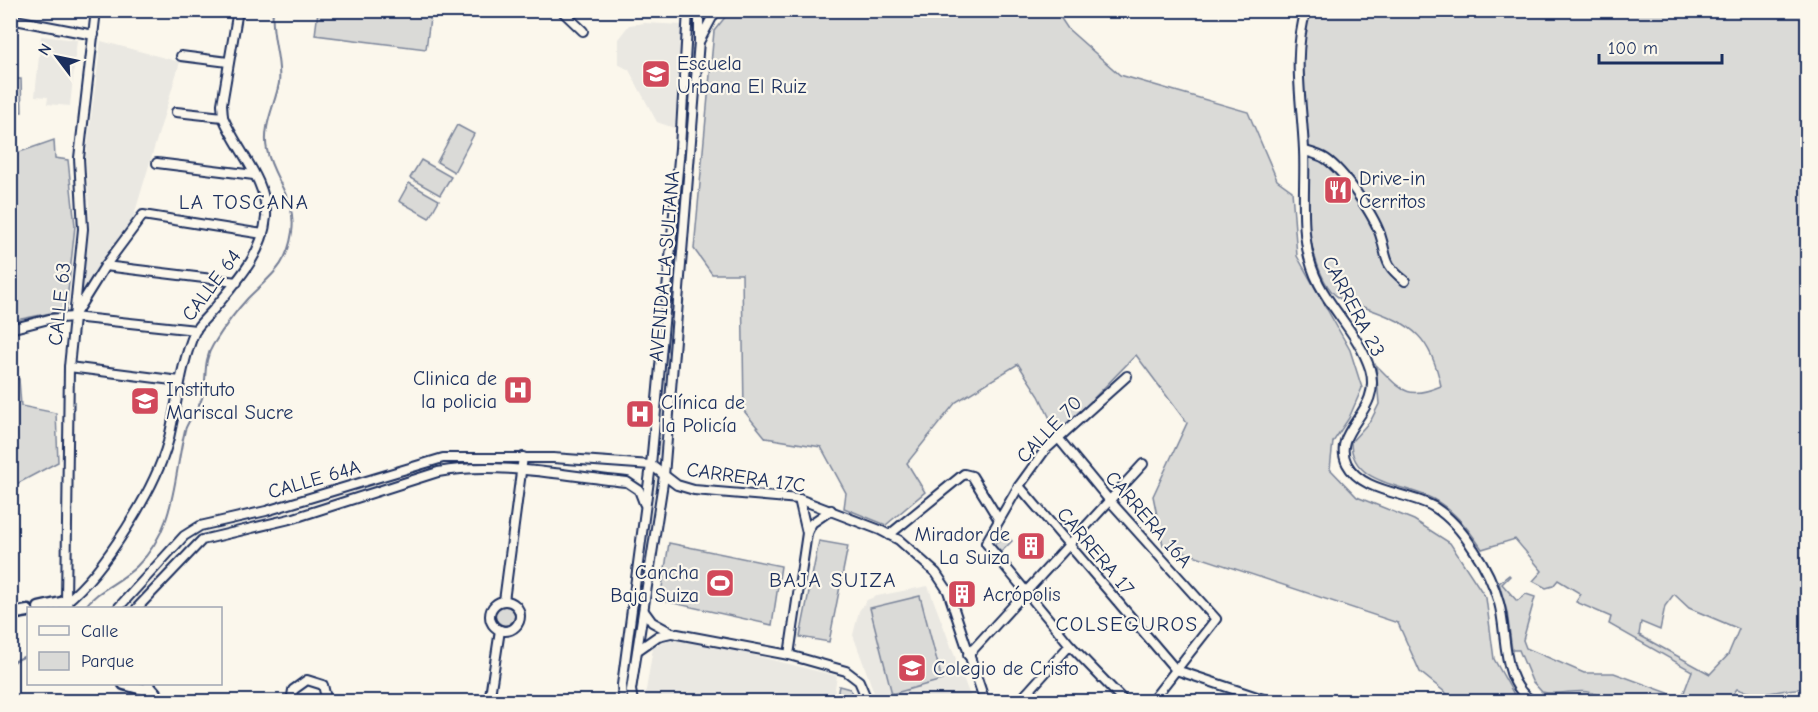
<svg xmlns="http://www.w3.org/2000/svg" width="1818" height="712" viewBox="0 0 1818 712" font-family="'Comic Neue',sans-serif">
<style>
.built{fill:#eae8e2}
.green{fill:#dadad7;stroke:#7a849a;stroke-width:1.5;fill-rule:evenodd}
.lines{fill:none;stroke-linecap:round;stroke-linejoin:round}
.stream{stroke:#747e96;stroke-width:2}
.minor-casing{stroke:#1b2f5e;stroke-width:12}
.major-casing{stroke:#1b2f5e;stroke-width:15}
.minor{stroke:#fbf7ec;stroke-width:8}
.major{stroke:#fbf7ec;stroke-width:10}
.labels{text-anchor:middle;stroke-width:4.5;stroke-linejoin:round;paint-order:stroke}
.poi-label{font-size:20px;fill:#1b2f5e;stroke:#fbf7ec;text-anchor:start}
.street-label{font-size:20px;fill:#1b2f5e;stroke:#fbf7ec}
.neighbourhood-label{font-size:21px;letter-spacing:1.5px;fill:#1b2f5e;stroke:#fbf7ec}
</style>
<rect width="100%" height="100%" fill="#fbf7ec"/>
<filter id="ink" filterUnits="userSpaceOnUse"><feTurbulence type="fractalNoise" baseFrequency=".0167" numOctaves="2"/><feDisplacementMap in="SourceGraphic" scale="12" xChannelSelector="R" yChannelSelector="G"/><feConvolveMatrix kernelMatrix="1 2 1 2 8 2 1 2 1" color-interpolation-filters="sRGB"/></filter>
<g filter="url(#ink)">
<g class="built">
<polygon points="645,23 683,25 681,78 674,128 657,122 629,70 618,64 618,39 629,25"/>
<polygon points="41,36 77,40 70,106 47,104 48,97 35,96"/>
<polygon points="101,41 180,62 132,222 81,296 90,221 86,157"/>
<polygon points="928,586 972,701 877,701 853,635 859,611 867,600 877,596"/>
<polygon points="670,638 689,639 837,676 833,701 644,702 653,648"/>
</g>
<g class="green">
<path d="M1309,10l498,1v678c-28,-3 -37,12 -70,0l-10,13 -121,-1c-20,-19 -41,-3 -64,-9l-10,-11 -13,-31h-7l-5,-38 -8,-29 10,-8 1,1 -8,8 15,17 9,-7 9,3 -12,43 3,8 58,25h30l65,24 4,-2 9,-24 -83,-47 2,-7 -35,-15 5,-8 -23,-14 -5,6 -7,2 -13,-7 9,-10 -27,-32 -33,10c-13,-19 -27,-38 -49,-50 -28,-15 -82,-14 -82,-57l20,-22 8,-16 -3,-39c25,24 29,36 65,21 -10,-48 -27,-61 -72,-77 -9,-4 -22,-6 -30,-11 -24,-16 -33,-75 -34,-102 0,-13 6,-29 3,-41 -9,-42 -11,-103 1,-145zM1674,594l15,14 50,21 -11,26 -18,19 -71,-39 2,-13 19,8 5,-24z"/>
<polygon points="318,11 431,11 426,49 315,35"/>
<polygon points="730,11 1056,11 1068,29 1120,75 1248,112 1277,180 1292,191 1297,256 1350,350 1362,388 1349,418 1333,442 1330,469 1357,497 1414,520 1450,543 1486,598 1494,659 1516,698 1522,701 1456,701 1420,672 1398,623 1163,545 1153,496 1187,423 1136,355 1058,435 1039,396 1018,364 956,402 907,463 925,492 886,525 844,508 846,493 821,447 766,438 744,411 742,274 712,274 694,249 714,31"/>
<polygon points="11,79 21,79 22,112 11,112"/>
<polygon points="457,125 474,134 454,172 437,162"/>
<polygon points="54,140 55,158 68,160 75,226 66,310 11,321 11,155"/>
<polygon points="421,160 451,177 440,195 410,178"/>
<polygon points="409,183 439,200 429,218 399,201"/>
<polygon points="11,378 19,379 21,406 56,413 58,462 11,487"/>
<polygon points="1005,534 1012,541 1001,552 994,545"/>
<polygon points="819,541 848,546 829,642 800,637"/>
<polygon points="669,543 781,566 772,625 660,600"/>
<polygon points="920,596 942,680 892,694 870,608"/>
<circle cx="505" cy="615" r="10"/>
<polygon points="839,686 850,689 856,701 836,701"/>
</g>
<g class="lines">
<g class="stream">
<path d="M84,608c14,-19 36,-25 53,-42 39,-38 36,-87 48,-136 4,-12 14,-21 17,-32 6,-18 0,-36 11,-53 10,-16 22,-33 35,-47 23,-23 39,-31 44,-66 5,-32 -19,-53 -25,-82 -5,-23 8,-45 12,-67 3,-24 -9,-48 -6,-73"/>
<polyline points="10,663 28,655"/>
</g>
<g class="minor-casing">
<g id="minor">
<polyline points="561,10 583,31"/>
<path d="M1306,10c-14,47 -4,92 -2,140 2,44 -7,92 15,134 15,29 41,53 51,85 13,44 -40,60 -23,95 15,29 62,28 87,43 16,10 30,27 40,43 11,16 20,35 25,53 9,32 1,80 35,99"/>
<polyline points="10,19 94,35"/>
<polyline points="700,40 716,10"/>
<polyline points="181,56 228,62"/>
<polyline points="176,112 223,117"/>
<path d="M1305,151c7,2 15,4 21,8 18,12 47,55 54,75 8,24 2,29 25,47"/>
<polyline points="157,163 254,175"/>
<polyline points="105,266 237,282"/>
<polyline points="75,314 105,266 143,215 263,234"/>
<polyline points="10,329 49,319 73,317 196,330"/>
<polyline points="69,367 180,381"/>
<polyline points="1059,439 1110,501 1216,619 1151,702"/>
<polyline points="651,465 677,485 694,490 799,499 880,530 899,540 936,573 948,591 985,702"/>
<polyline points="1019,486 1176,670 1272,702"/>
<polyline points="807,533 812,523 831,510"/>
<polyline points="889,535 964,474 972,476 999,520"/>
<circle cx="505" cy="616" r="15"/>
<polyline points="504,601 523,457"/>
<path d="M66,602c38,-30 89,-113 102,-160 9,-36 12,-76 27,-111 4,-7 12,-14 18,-21 23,-28 50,-55 53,-93 2,-36 -30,-68 -43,-100l-1,-13 16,-94"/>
<polyline points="66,602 69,367 83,229 79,158 96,10"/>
<polyline points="118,608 184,536 200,526 266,511 443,458 553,458 651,465"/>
<path d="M137,608l65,-68 92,-22 144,-46c61,-11 128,4 189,10l12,8 5,13"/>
<polyline points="644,611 652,622 672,633 789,655 846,671 859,681 868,702"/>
<polyline points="638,650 658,636 671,633"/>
<polyline points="789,655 807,533 799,499"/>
<polyline points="968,655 1143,464"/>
<polyline points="1027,693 1034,702"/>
<polyline points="291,702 293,690 307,680 323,685 327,702"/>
<polyline points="489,702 500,630"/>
<polyline points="623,702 622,685 651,465 680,148 688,10"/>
<polyline points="633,702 631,690 664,476 699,41 699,10"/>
<polyline points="1019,702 1070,645"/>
<polyline points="1125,702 1070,645 986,543 1019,486 1045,450 1127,376"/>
</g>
</g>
<g class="major-casing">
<g id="major">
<polyline points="39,608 66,602 67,608"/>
<polyline points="10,614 28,611"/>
<polyline points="124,684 154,692"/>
<polyline points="149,686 162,702"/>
</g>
</g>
<use href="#minor" class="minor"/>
<use href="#major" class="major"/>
</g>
</g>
<defs>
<g id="school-square" transform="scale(1.5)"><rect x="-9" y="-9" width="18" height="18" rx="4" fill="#d1495b" stroke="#fbf7ec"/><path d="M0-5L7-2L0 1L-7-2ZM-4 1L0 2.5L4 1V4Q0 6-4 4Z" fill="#fff"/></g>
<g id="restaurant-square" transform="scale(1.5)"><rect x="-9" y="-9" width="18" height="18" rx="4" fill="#d1495b" stroke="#fbf7ec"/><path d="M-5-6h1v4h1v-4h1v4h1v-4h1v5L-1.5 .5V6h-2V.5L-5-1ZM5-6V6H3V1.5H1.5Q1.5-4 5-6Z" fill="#fff"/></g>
<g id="hospital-square" transform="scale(1.5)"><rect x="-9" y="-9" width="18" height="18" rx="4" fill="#d1495b" stroke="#fbf7ec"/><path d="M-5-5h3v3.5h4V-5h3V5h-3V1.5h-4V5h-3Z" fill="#fff"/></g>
<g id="building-square" transform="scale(1.5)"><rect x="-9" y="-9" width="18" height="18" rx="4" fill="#d1495b" stroke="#fbf7ec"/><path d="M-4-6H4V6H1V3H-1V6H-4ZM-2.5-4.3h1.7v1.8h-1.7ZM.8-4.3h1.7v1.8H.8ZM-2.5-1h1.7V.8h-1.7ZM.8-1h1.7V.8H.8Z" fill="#fff"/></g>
<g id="stadium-square" transform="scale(1.5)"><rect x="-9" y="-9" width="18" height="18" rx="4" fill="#d1495b" stroke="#fbf7ec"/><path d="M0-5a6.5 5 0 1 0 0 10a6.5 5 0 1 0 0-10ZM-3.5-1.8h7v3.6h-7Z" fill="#fff"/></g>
</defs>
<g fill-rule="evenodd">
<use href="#school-square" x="656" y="74"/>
<use href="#restaurant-square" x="1338" y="190"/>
<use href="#hospital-square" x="518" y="390"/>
<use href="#school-square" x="145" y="401"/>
<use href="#hospital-square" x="640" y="414"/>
<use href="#building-square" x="1031" y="546"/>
<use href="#stadium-square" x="720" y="583"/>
<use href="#building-square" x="962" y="594"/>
<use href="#school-square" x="912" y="668"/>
</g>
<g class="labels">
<g class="poi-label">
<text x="677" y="70">Escuela<tspan x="677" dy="23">Urbana El Ruiz</tspan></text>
<text x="1359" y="185">Drive-in<tspan x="1359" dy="23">Cerritos</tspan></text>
<text x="497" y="385" text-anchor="end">Clinica de<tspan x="497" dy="23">la policia</tspan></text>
<text x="166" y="396">Instituto<tspan x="166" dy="23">Mariscal Sucre</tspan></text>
<text x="661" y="409">Clínica de<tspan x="661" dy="23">la Policía</tspan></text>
<text x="1010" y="541" text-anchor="end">Mirador de<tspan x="1010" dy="23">La Suiza</tspan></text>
<text x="699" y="579" text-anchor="end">Cancha<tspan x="699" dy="23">Baja Suiza</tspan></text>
<text x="983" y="601">Acrópolis</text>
<text x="933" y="675">Colegio de Cristo</text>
</g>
<g class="street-label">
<text transform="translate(664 266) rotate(-85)" y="7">AVENIDA LA SULTANA</text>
<text transform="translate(211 285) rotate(-53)" y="7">CALLE 64</text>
<text transform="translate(59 304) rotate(-84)" y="7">CALLE 63</text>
<text transform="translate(1354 306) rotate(62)" y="7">CARRERA 23</text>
<text transform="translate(1049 429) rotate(-46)" y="7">CALLE 70</text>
<text transform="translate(746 477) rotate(8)" y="7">CARRERA 17C</text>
<text transform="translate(314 479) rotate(-16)" y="7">CALLE 64A</text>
<text transform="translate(1149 519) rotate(49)" y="7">CARRERA 16A</text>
<text transform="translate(1096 551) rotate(50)" y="7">CARRERA 17</text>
</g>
<g class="neighbourhood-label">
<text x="244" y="209">LA TOSCANA</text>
<text x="833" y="587">BAJA SUIZA</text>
<text x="1127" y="631">COLSEGUROS</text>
</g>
</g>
<rect width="1818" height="712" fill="none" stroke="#fbf7ec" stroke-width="36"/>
<rect x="18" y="18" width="1782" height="676" fill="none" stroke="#1b2f5e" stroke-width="2" filter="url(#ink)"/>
<rect x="27" y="607" width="195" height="78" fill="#fbf7ec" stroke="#a1a7b3" stroke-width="1.5"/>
<rect x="39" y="626" width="30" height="9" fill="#fbf7ec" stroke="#a1a7b3" stroke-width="1.5"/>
<text x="81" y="637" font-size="18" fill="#1b2f5e">Calle</text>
<rect x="39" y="652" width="30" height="18" fill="#dadad7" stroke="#a1a7b3" stroke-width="1.5"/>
<text x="81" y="667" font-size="18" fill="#1b2f5e">Parque</text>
<g transform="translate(57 57) rotate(302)" stroke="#fbf7ec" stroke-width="4.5" paint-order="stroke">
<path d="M0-4.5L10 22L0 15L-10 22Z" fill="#1b2f5e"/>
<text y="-9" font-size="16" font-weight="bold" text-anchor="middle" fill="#1b2f5e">N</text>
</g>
<path d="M1599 54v9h123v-9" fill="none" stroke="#1b2f5e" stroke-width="3"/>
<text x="1608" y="54" font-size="18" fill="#1b2f5e" stroke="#fbf7ec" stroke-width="4.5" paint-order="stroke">100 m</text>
</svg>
